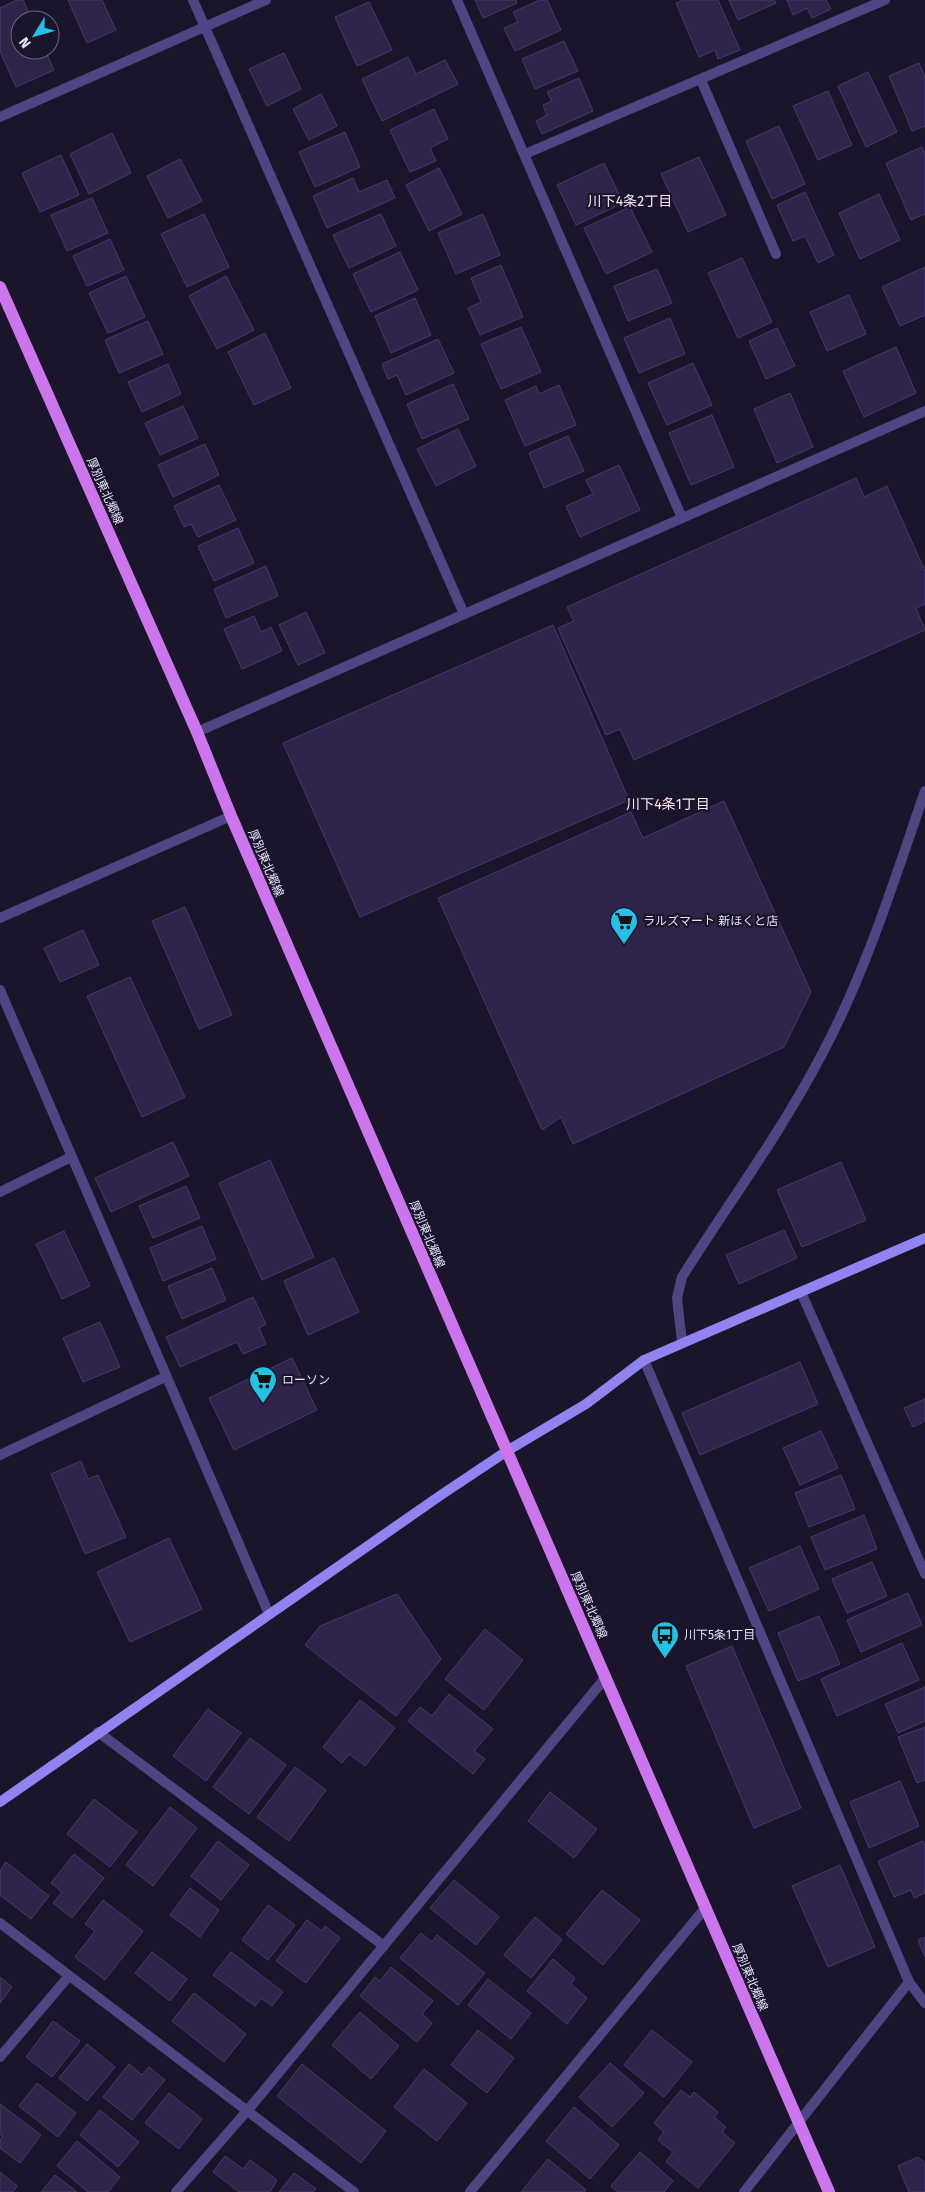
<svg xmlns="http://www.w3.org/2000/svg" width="925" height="2192" viewBox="0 0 925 2192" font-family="'Fira Sans','Noto Sans JP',sans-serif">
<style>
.building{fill:#2e2349;stroke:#483872}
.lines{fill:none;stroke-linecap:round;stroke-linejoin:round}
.lane{stroke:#4d4683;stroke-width:10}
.street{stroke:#4d4683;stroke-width:10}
.secondary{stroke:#9084f0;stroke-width:10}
.primary{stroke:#cc76ee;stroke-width:12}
.labels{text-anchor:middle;stroke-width:4.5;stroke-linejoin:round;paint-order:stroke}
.street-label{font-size:12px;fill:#e7e1fb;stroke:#1a152a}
.poi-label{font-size:12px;fill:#e7e1fb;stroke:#1a152a;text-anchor:start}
.neighbourhood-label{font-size:14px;fill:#fce3f1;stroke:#1a152a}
</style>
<rect width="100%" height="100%" fill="#1a152a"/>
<g class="building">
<polygon points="17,0 23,0 32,20 20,20 20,50 45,50 54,70 16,87 0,51 0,8"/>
<polygon points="68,0 102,0 116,30 87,43"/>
<polygon points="475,0 516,0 517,3 483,18"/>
<polygon points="540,0 547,0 561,30 515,51 504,28 518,22 513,12"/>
<polygon points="684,0 718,0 740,50 718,59 715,50 699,57 676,3"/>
<polygon points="729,0 774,0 776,3 738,20"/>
<polygon points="787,0 826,0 831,9 812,18 807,8 793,15"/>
<polygon points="369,2 392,50 357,66 335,17"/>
<polygon points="564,41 578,71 535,89 522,59"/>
<polygon points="284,53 301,89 267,106 249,69"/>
<polygon points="408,57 416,74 445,60 458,84 382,121 362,79"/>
<polygon points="919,63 925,77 925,126 912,131 889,76"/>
<polygon points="868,72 897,132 866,147 838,86"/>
<polygon points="579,78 593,111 542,134 536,121 547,115 543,105 552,101 547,92"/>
<polygon points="828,91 852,145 818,160 793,106"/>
<polygon points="321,94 337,126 309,140 293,109"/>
<polygon points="434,109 448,139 430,148 436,161 410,172 390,130"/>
<polygon points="779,126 805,184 772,199 746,141"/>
<polygon points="345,132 360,167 315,187 299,152"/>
<polygon points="112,133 131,173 89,194 70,154"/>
<polygon points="922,147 925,154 925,214 911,220 886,163"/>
<polygon points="61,155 79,195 40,212 22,173"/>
<polygon points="699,157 726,215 688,232 661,174"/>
<polygon points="180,159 202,201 168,218 147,176"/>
<polygon points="604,163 623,203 576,225 557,185"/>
<polygon points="439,168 462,214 429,231 406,185"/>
<polygon points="353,178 359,192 387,180 395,198 327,228 313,196"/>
<polygon points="805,192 834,255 818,263 805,236 793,241 777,205"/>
<polygon points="879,194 900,240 860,259 839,213"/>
<polygon points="92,198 108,233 67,251 51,215"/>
<polygon points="630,207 652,252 606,274 584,228"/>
<polygon points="204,214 229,267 187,287 161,234"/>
<polygon points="381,214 396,246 349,268 333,235"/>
<polygon points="483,214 500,255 456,274 438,233"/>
<polygon points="110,239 124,270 87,286 73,256"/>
<polygon points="400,252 418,290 371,312 353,274"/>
<polygon points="742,258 772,322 738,338 708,273"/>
<polygon points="501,265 523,317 480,335 468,308 481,302 471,278"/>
<polygon points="925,267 925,315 900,326 882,287"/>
<polygon points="657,269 672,303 628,321 614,286"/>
<polygon points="126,276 145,317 108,333 89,293"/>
<polygon points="226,276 254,330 217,349 189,296"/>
<polygon points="849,295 866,334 827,351 810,312"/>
<polygon points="415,298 431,335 391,353 375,316"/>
<polygon points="670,318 685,354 639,373 624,338"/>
<polygon points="148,321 163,354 119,373 105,340"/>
<polygon points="521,327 541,372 501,389 481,344"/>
<polygon points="777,328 795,366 766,379 749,341"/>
<polygon points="265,333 291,388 254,405 228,352"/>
<polygon points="438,339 454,373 406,395 397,375 388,379 382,364"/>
<polygon points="896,347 916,393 864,417 843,371"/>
<polygon points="693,363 712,405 667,425 648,383"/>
<polygon points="168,364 181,394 142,412 128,382"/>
<polygon points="453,384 469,419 422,439 407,404"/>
<polygon points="559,385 576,425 525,446 505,400 536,386 539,394"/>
<polygon points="790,393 813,447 777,463 754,409"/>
<polygon points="183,406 198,438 160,455 145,423"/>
<polygon points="712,415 734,467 691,485 669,433"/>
<polygon points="458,429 476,466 436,486 417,449"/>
<polygon points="568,436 584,471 544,488 529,453"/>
<polygon points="205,444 219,475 173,497 158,465"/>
<polygon points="619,465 640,510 580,537 566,506 593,494 586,480"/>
<polygon points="856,478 864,497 887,486 925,571 925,604 916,608 925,630 634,760 620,729 606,735 558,628 574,621 567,607"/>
<polygon points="219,485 236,520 198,537 191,524 184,527 174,506"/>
<polygon points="238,528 254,563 214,581 198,546"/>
<polygon points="266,566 278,596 226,618 214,589"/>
<polygon points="306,612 325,653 298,665 279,625"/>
<polygon points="254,616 261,632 271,627 282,651 242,669 224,629"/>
<polygon points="553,625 629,800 360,917 283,743"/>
<polygon points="724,801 811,992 784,1047 573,1144 561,1117 542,1130 438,898 631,812 643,838"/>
<polygon points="185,907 232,1015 199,1029 152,921"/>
<polygon points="83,930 99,965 60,982 44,948"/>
<polygon points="130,977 185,1097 142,1117 87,996"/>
<polygon points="173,1142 189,1176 111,1212 95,1178"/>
<polygon points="270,1160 314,1257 262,1280 219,1183"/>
<polygon points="841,1162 866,1220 802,1247 777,1190"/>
<polygon points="186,1186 200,1218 153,1238 139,1206"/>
<polygon points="202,1226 216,1259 163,1281 150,1248"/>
<polygon points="784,1230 797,1258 739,1284 726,1255"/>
<polygon points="64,1231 90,1286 62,1299 36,1244"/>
<polygon points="334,1258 359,1312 308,1335 284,1281"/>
<polygon points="212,1268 226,1300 182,1319 168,1286"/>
<polygon points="253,1297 266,1324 259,1328 266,1344 243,1354 237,1342 180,1367 166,1337"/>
<polygon points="100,1322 120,1367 83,1382 63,1338"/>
<polygon points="292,1358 317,1410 234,1450 209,1398"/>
<polygon points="800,1362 818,1404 700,1455 682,1413"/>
<polygon points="925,1399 925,1421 913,1427 904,1408"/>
<polygon points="821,1431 838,1468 800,1485 783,1448"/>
<polygon points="81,1461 88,1479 98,1475 126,1537 85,1554 51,1474"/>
<polygon points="841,1475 855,1509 809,1527 795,1493"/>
<polygon points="864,1515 877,1549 825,1570 811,1537"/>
<polygon points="169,1538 202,1609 130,1642 97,1572"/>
<polygon points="800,1546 819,1589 769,1611 749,1568"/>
<polygon points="872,1562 887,1596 847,1613 832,1579"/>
<polygon points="908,1593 922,1625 861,1652 847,1620"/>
<polygon points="397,1594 441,1659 396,1716 305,1645 320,1626"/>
<polygon points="819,1616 840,1664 798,1681 778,1633"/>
<polygon points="485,1629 523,1660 484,1710 445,1679"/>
<polygon points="902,1643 919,1680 837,1716 821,1679"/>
<polygon points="732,1646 801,1808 754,1828 686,1666"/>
<polygon points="925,1687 925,1721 898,1733 885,1704"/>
<polygon points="449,1694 493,1729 474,1751 485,1759 473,1774 408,1721 420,1707 432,1716"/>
<polygon points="360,1700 395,1728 365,1766 349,1754 342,1763 323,1747"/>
<polygon points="208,1709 241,1733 206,1781 173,1756"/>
<polygon points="925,1727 925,1780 917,1783 898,1737"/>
<polygon points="250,1738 286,1765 249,1814 213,1787"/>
<polygon points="295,1767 326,1790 289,1841 257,1817"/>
<polygon points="900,1781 919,1826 869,1848 850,1802"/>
<polygon points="550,1792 597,1829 574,1858 528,1821"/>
<polygon points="94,1799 137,1832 110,1867 67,1834"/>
<polygon points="170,1807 197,1828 153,1886 126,1865"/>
<polygon points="218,1841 249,1865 221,1900 191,1876"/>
<polygon points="923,1841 925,1846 925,1893 914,1898 911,1890 894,1897 878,1861"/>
<polygon points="74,1854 104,1878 72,1918 53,1903 62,1892 51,1883"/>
<polygon points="6,1862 49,1896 31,1919 0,1895 0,1871"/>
<polygon points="840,1865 875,1947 828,1967 792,1886"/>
<polygon points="454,1880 499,1917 476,1945 430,1908"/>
<polygon points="190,1888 219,1910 200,1937 170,1915"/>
<polygon points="602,1890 640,1920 603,1965 566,1934"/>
<polygon points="103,1900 143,1931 105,1980 75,1957 95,1931 85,1924"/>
<polygon points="268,1905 295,1925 268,1960 242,1940"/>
<polygon points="535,1917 562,1940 531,1978 504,1955"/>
<polygon points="307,1920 322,1931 325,1926 340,1938 306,1983 276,1961"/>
<polygon points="421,1933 432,1942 437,1935 485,1973 458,2005 400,1958"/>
<polygon points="925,1937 925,1957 918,1940"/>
<polygon points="152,1952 187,1979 170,2001 135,1973"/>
<polygon points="231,1952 283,1992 272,2006 261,1998 255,2006 213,1975"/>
<polygon points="553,1959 575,1978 571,1984 587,1998 567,2024 527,1991"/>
<polygon points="391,1967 433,2001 422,2014 432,2023 417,2042 360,1996 375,1977 380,1981"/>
<polygon points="0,1977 12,1987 0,2003"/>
<polygon points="488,1979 531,2013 511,2039 468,2005"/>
<polygon points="194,1993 246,2034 224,2062 172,2021"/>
<polygon points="360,2012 399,2046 371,2079 332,2045"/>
<polygon points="53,2021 80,2041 52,2077 26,2057"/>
<polygon points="478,2030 514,2058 487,2093 451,2065"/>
<polygon points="652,2030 692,2062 664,2097 624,2065"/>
<polygon points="87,2044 115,2067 87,2101 59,2078"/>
<polygon points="610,2063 644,2093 612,2127 579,2097"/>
<polygon points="129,2064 142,2075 149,2067 165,2080 132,2120 103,2097"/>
<polygon points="302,2064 386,2131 361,2163 277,2096"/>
<polygon points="424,2069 467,2103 437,2141 394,2107"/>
<polygon points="37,2083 76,2113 58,2137 19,2106"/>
<polygon points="681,2090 690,2097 694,2092 718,2112 714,2117 726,2127 722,2132 735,2143 698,2188 666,2162 673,2152 658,2140 664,2132 654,2123"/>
<polygon points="169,2093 202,2119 179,2149 145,2123"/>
<polygon points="0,2104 41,2135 20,2163 0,2148 0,2140 3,2136 0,2134"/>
<polygon points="574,2107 619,2145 590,2179 546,2141"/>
<polygon points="100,2110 139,2142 118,2167 80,2135"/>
<polygon points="77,2141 120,2177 108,2192 88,2192 57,2166"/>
<polygon points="640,2152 673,2181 664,2192 618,2192 611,2186"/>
<polygon points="225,2156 243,2169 250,2160 277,2180 270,2192 239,2192 213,2172"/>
<polygon points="918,2157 925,2163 925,2192 909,2192 898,2166"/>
<polygon points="548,2159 586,2190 584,2192 521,2192"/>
<polygon points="0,2172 17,2186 13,2192 0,2192"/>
<polygon points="294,2173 316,2189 313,2192 279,2192"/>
<polygon points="55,2175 77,2192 41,2192"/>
</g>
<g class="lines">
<polyline class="lane" points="701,80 776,254"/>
<g class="street">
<polyline points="193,0 464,614"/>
<polyline points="457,0 682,518"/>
<polyline points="0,117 266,0"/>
<polyline points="525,154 885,0"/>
<polyline points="197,732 925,411"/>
<polyline points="0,918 231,816"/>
<polyline points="0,990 269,1614"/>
<polyline points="0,1192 71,1157"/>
<polyline points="801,1292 925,1574"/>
<path d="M682,1342l-5,-44 5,-21c46,-73 98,-143 139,-221 45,-84 73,-175 104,-265"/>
<polyline points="644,1360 909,1982 925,2003"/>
<polyline points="0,1455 165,1377"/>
<polyline points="98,1732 384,1946"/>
<polyline points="0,1923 354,2192"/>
<polyline points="0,2057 69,1976"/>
<polyline points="176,2192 247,2111 606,1677"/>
<polyline points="470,2192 706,1907"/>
<polyline points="744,2192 909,1982"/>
</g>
<polyline class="secondary" points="0,1802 441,1495 507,1451 586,1404 644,1360 925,1238"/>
<polyline class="primary" points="0,287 197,732 231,816 829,2192"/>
</g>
<defs>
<g id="supermarket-pin" transform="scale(1.4375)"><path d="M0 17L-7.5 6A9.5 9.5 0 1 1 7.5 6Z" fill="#25c0e4" stroke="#1a152a"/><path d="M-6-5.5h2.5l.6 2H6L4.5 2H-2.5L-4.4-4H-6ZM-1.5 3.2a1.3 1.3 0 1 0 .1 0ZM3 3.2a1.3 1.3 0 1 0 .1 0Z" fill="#111"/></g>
<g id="bus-pin" transform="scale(1.4375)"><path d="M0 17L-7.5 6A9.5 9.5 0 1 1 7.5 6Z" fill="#25c0e4" stroke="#1a152a"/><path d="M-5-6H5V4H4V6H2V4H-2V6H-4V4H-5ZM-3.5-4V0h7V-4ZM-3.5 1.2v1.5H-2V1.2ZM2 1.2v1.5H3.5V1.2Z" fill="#111"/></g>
</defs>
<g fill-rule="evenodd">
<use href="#supermarket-pin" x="624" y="921"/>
<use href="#supermarket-pin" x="263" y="1380"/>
<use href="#bus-pin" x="665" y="1635"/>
</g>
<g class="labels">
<g class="street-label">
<text transform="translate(105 491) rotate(66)" y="4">厚別東北郷線</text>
<text transform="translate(266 863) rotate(67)" y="4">厚別東北郷線</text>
<text transform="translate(427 1234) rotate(67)" y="4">厚別東北郷線</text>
<text transform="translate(589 1605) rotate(66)" y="4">厚別東北郷線</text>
<text transform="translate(750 1977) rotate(67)" y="4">厚別東北郷線</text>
</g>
<g class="poi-label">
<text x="643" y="925">ラルズマート 新ほくと店</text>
<text x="282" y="1384">ローソン</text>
<text x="684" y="1639">川下5条1丁目</text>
</g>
<g class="neighbourhood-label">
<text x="630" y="206">川下4条2丁目</text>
<text x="668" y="809">川下4条1丁目</text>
</g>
</g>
<g transform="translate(35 35) rotate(233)"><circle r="24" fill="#1a152a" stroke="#6c677e"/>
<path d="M0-4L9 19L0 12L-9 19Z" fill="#25c0e4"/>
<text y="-8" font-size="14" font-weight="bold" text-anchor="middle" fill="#e7e1fb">N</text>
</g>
</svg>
